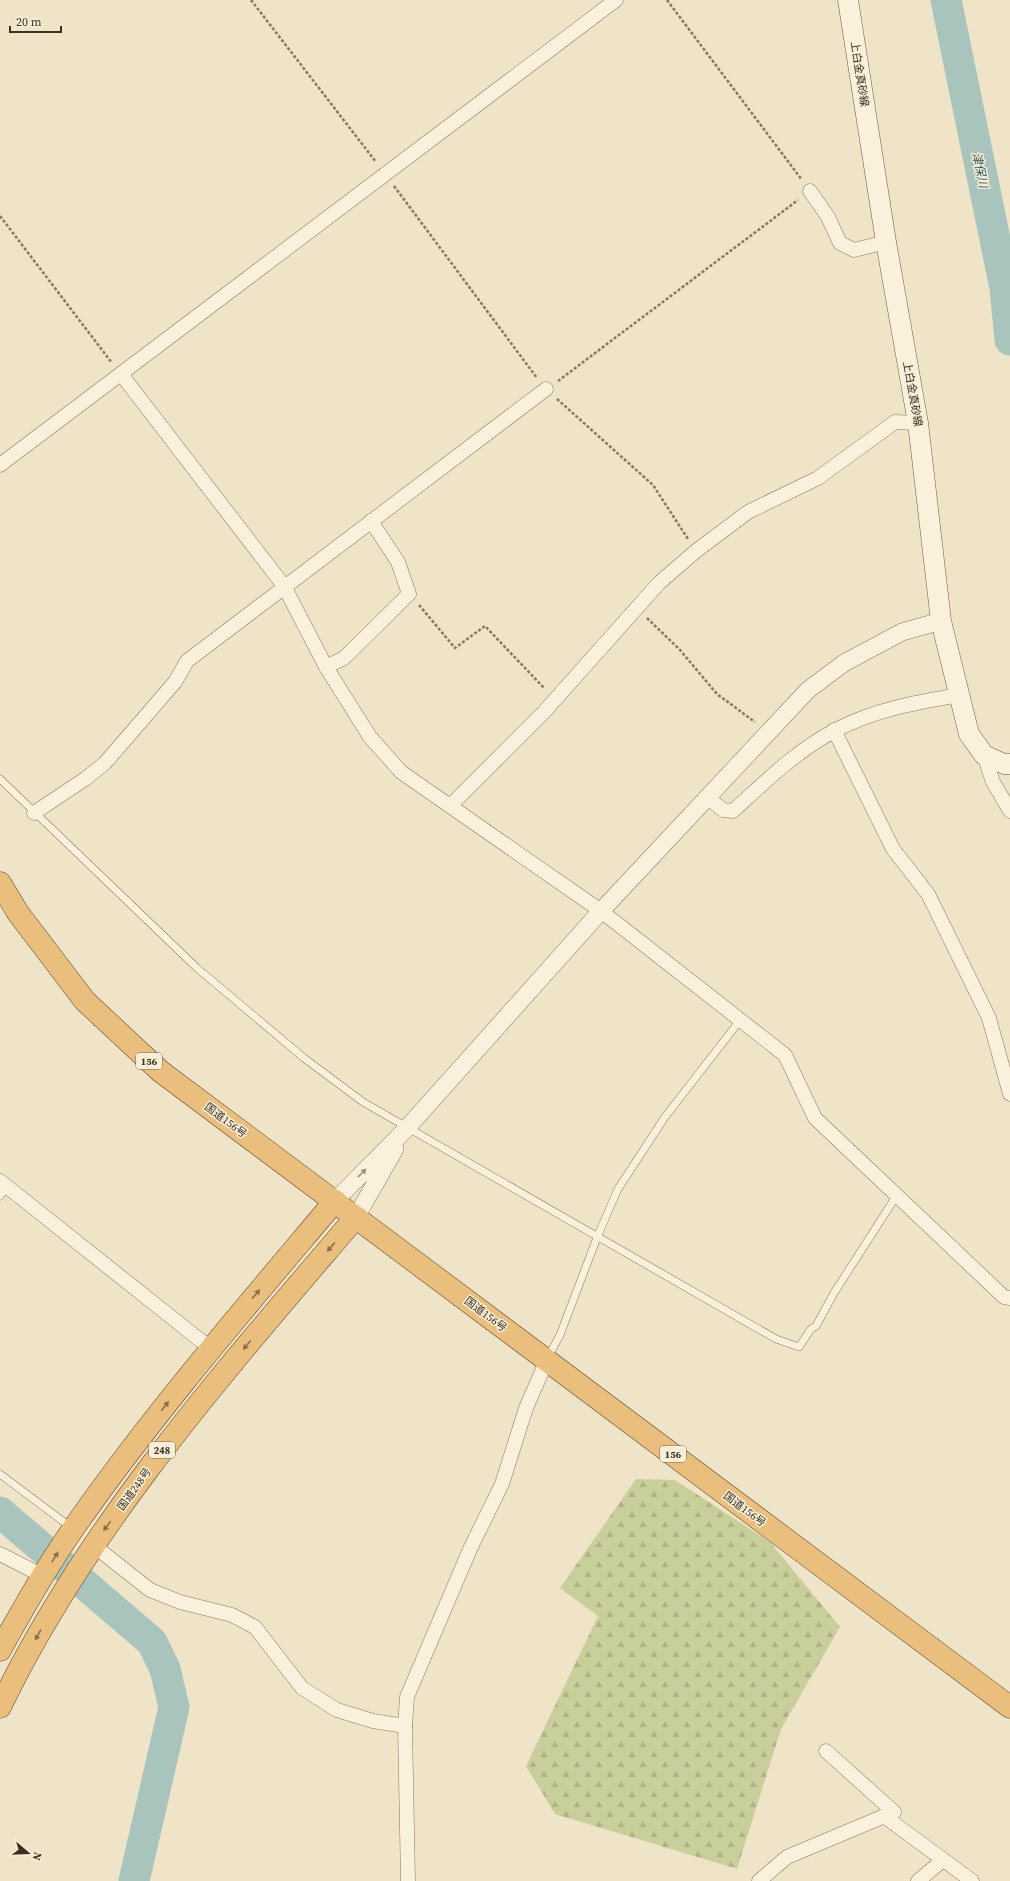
<svg xmlns="http://www.w3.org/2000/svg" width="1010" height="1881" viewBox="0 0 1010 1881" font-family="'Source Serif 4','Noto Sans JP',serif">
<style>
.forest{fill:url(#forest-firs)}
.lines{fill:none;stroke-linecap:round;stroke-linejoin:round}
.river{stroke:#a9c4bc;stroke-width:31}
.service-casing{stroke:#8d765c;stroke-width:8}
.minor-casing{stroke:#8d765c;stroke-width:15}
.tertiary-casing{stroke:#8d765c;stroke-width:18}
.secondary-casing{stroke:#6f573f;stroke-width:21}
.trunk-casing{stroke:#5b4430;stroke-width:23}
.path{stroke:#8d765c;stroke-width:2.5;stroke-dasharray:3 2;stroke-linecap:butt}
.service{stroke:#faf1dc;stroke-width:7}
.minor{stroke:#faf1dc;stroke-width:14}
.tertiary{stroke:#faf1dc;stroke-width:17}
.secondary{stroke:#faf1dc;stroke-width:20}
.trunk{stroke:#eabe7c;stroke-width:22}
.oneway{fill:#9c907e}
.oneway2{fill:#8b6f49}
.labels{text-anchor:middle;stroke-width:3;stroke-linejoin:round;paint-order:stroke}
.shield{fill:#f7eed8;stroke:#756857;stroke-width:1}
.shield-label{font-size:10px;font-weight:bold;fill:#3d2e20}
.street-label{font-size:11px;fill:#3d2e20;stroke:#f7eed8}
.water-label{font-size:12px;font-style:italic;fill:#2f5d5a;stroke:#f7eed8}
</style>
<defs>
<pattern id="forest-firs" width="22" height="20" patternUnits="userSpaceOnUse"><rect width="22" height="20" fill="#c9cf9b"/><path d="M5 1l3.5 6h-7zM16 11l3.5 6h-7z" fill="#aeb285"/></pattern>
</defs>
<rect width="100%" height="100%" fill="#f0e4c8"/>
<polygon class="forest" points="636,1479 675,1480 770,1542 840,1627 781,1729 737,1869 555,1814 526,1766 598,1616 560,1588"/>
<g class="lines">
<g class="river">
<polyline points="946,0 1005,288 1010,340"/>
<polyline points="0,1512 152,1642 165,1669 174,1707 134,1881"/>
</g>
<g class="service-casing">
<g id="service">
<polyline points="0,779 197,968 304,1058 363,1102 776,1339 799,1347 811,1329 816,1326 834,1293 897,1195"/>
<polyline points="0,1196 7,1187"/>
<polyline points="547,1359 560,1335 598,1235 618,1189 665,1117 741,1019"/>
<polyline points="0,1474 72,1528"/>
</g>
</g>
<g class="minor-casing">
<g id="minor">
<polyline points="810,191 828,217 840,243 854,250 886,242"/>
<polyline points="121,374 284,586 326,667 370,737 401,772 601,911 785,1055 815,1118 1004,1297 1010,1298"/>
<polyline points="0,465 616,0"/>
<polyline points="326,667 344,658 409,594 398,562 371,521"/>
<polyline points="834,730 893,849 928,894 989,1018 1010,1094"/>
<polyline points="984,755 993,782 1010,811"/>
<path d="M707,797l16,13 10,1c32,-29 64,-61 103,-81 37,-20 82,-28 123,-35"/>
<polyline points="451,805 544,712 659,583 696,551 748,512 818,478 895,422 918,423"/>
<polyline points="34,813 85,779 105,763 175,682 187,661 546,389"/>
<polyline points="0,1181 210,1348"/>
<polyline points="93,1545 150,1590 180,1602 232,1615 255,1627 302,1688 337,1710 373,1721 405,1726"/>
<polyline points="0,1554 43,1576"/>
<polyline points="884,1816 972,1881"/>
<polyline points="408,1881 405,1726 407,1697 471,1547 502,1484 526,1408 547,1360"/>
<polyline points="759,1881 787,1857 894,1812 826,1751"/>
<polyline points="918,1881 943,1860"/>
</g>
</g>
<g class="tertiary-casing">
<g id="tertiary">
<polyline points="335,1201 407,1128 601,911 808,690 844,663 902,632 941,621"/>
<polyline points="356,1217 395,1149"/>
</g>
</g>
<g class="secondary-casing">
<polyline id="secondary" points="848,0 886,242 918,423 941,621 969,734 984,755 1004,764 1010,764"/>
</g>
<g class="trunk-casing">
<g id="trunk">
<polyline points="0,883 18,913 85,1001 160,1071 1010,1707"/>
<path d="M0,1650c23,-41 46,-82 73,-121 80,-115 172,-221 262,-328"/>
<path d="M0,1707c89,-184 225,-336 356,-490"/>
</g>
</g>
<g class="path">
<polyline points="251,0 376,162"/>
<polyline points="667,0 802,180"/>
<polyline points="394,186 537,378"/>
<polyline points="0,216 112,363"/>
<polyline points="558,381 798,200"/>
<polyline points="557,399 653,485 688,539"/>
<polyline points="419,605 455,648 485,626 544,688"/>
<polyline points="647,618 680,650 717,694 755,722"/>
</g>
<use href="#service" class="service"/>
<use href="#minor" class="minor"/>
<use href="#tertiary" class="tertiary"/>
<use href="#secondary" class="secondary"/>
<use href="#trunk" class="trunk"/>
</g>
<defs><path id="oneway-solid" d="M-6-.8H1V-3.2L6.5 0L1 3.2V.8H-6Z"/></defs>
<use class="oneway" href="#oneway-solid" transform="translate(362 1173) rotate(-45)"/>
<g class="oneway2">
<use href="#oneway-solid" transform="translate(331 1247) rotate(130)"/>
<use href="#oneway-solid" transform="translate(256 1294) rotate(-50)"/>
<use href="#oneway-solid" transform="translate(247 1345) rotate(130)"/>
<use href="#oneway-solid" transform="translate(165 1406) rotate(-52)"/>
<use href="#oneway-solid" transform="translate(107 1526) rotate(126)"/>
<use href="#oneway-solid" transform="translate(55 1557) rotate(-58)"/>
<use href="#oneway-solid" transform="translate(38 1635) rotate(118)"/>
</g>
<g class="labels">
<g class="shield">
<rect x="136" y="1053" width="26" height="16" rx="3"/>
<rect x="149" y="1442" width="26" height="16" rx="3"/>
<rect x="660" y="1446" width="26" height="16" rx="3"/>
</g>
<g class="shield-label">
<text x="149" y="1065">156</text>
<text x="162" y="1454">248</text>
<text x="673" y="1458">156</text>
</g>
<g class="street-label">
<text transform="translate(860 74) rotate(81)" y="4">上白金真砂線</text>
<text transform="translate(913 394) rotate(80)" y="4">上白金真砂線</text>
<text transform="translate(226 1120) rotate(37)" y="4">国道156号</text>
<text transform="translate(486 1314) rotate(37)" y="4">国道156号</text>
<text transform="translate(134 1489) rotate(-54)" y="4">国道248号</text>
<text transform="translate(745 1509) rotate(37)" y="4">国道156号</text>
</g>
<g class="water-label">
<text transform="translate(980 170) rotate(78)" y="4">津保川</text>
</g>
</g>
<g transform="translate(28 1853) rotate(109)" stroke="#f7eed8" stroke-width="3" paint-order="stroke">
<path d="M0-3L7 15L0 10L-7 15Z" fill="#3d2e20"/>
<text y="-6" font-size="11" font-weight="bold" text-anchor="middle" fill="#3d2e20">N</text>
</g>
<path d="M10 26v6h51v-6" fill="none" stroke="#3d2e20" stroke-width="2"/>
<text x="16" y="26" font-size="12" fill="#3d2e20" stroke="#f7eed8" stroke-width="3" paint-order="stroke">20 m</text>
</svg>
